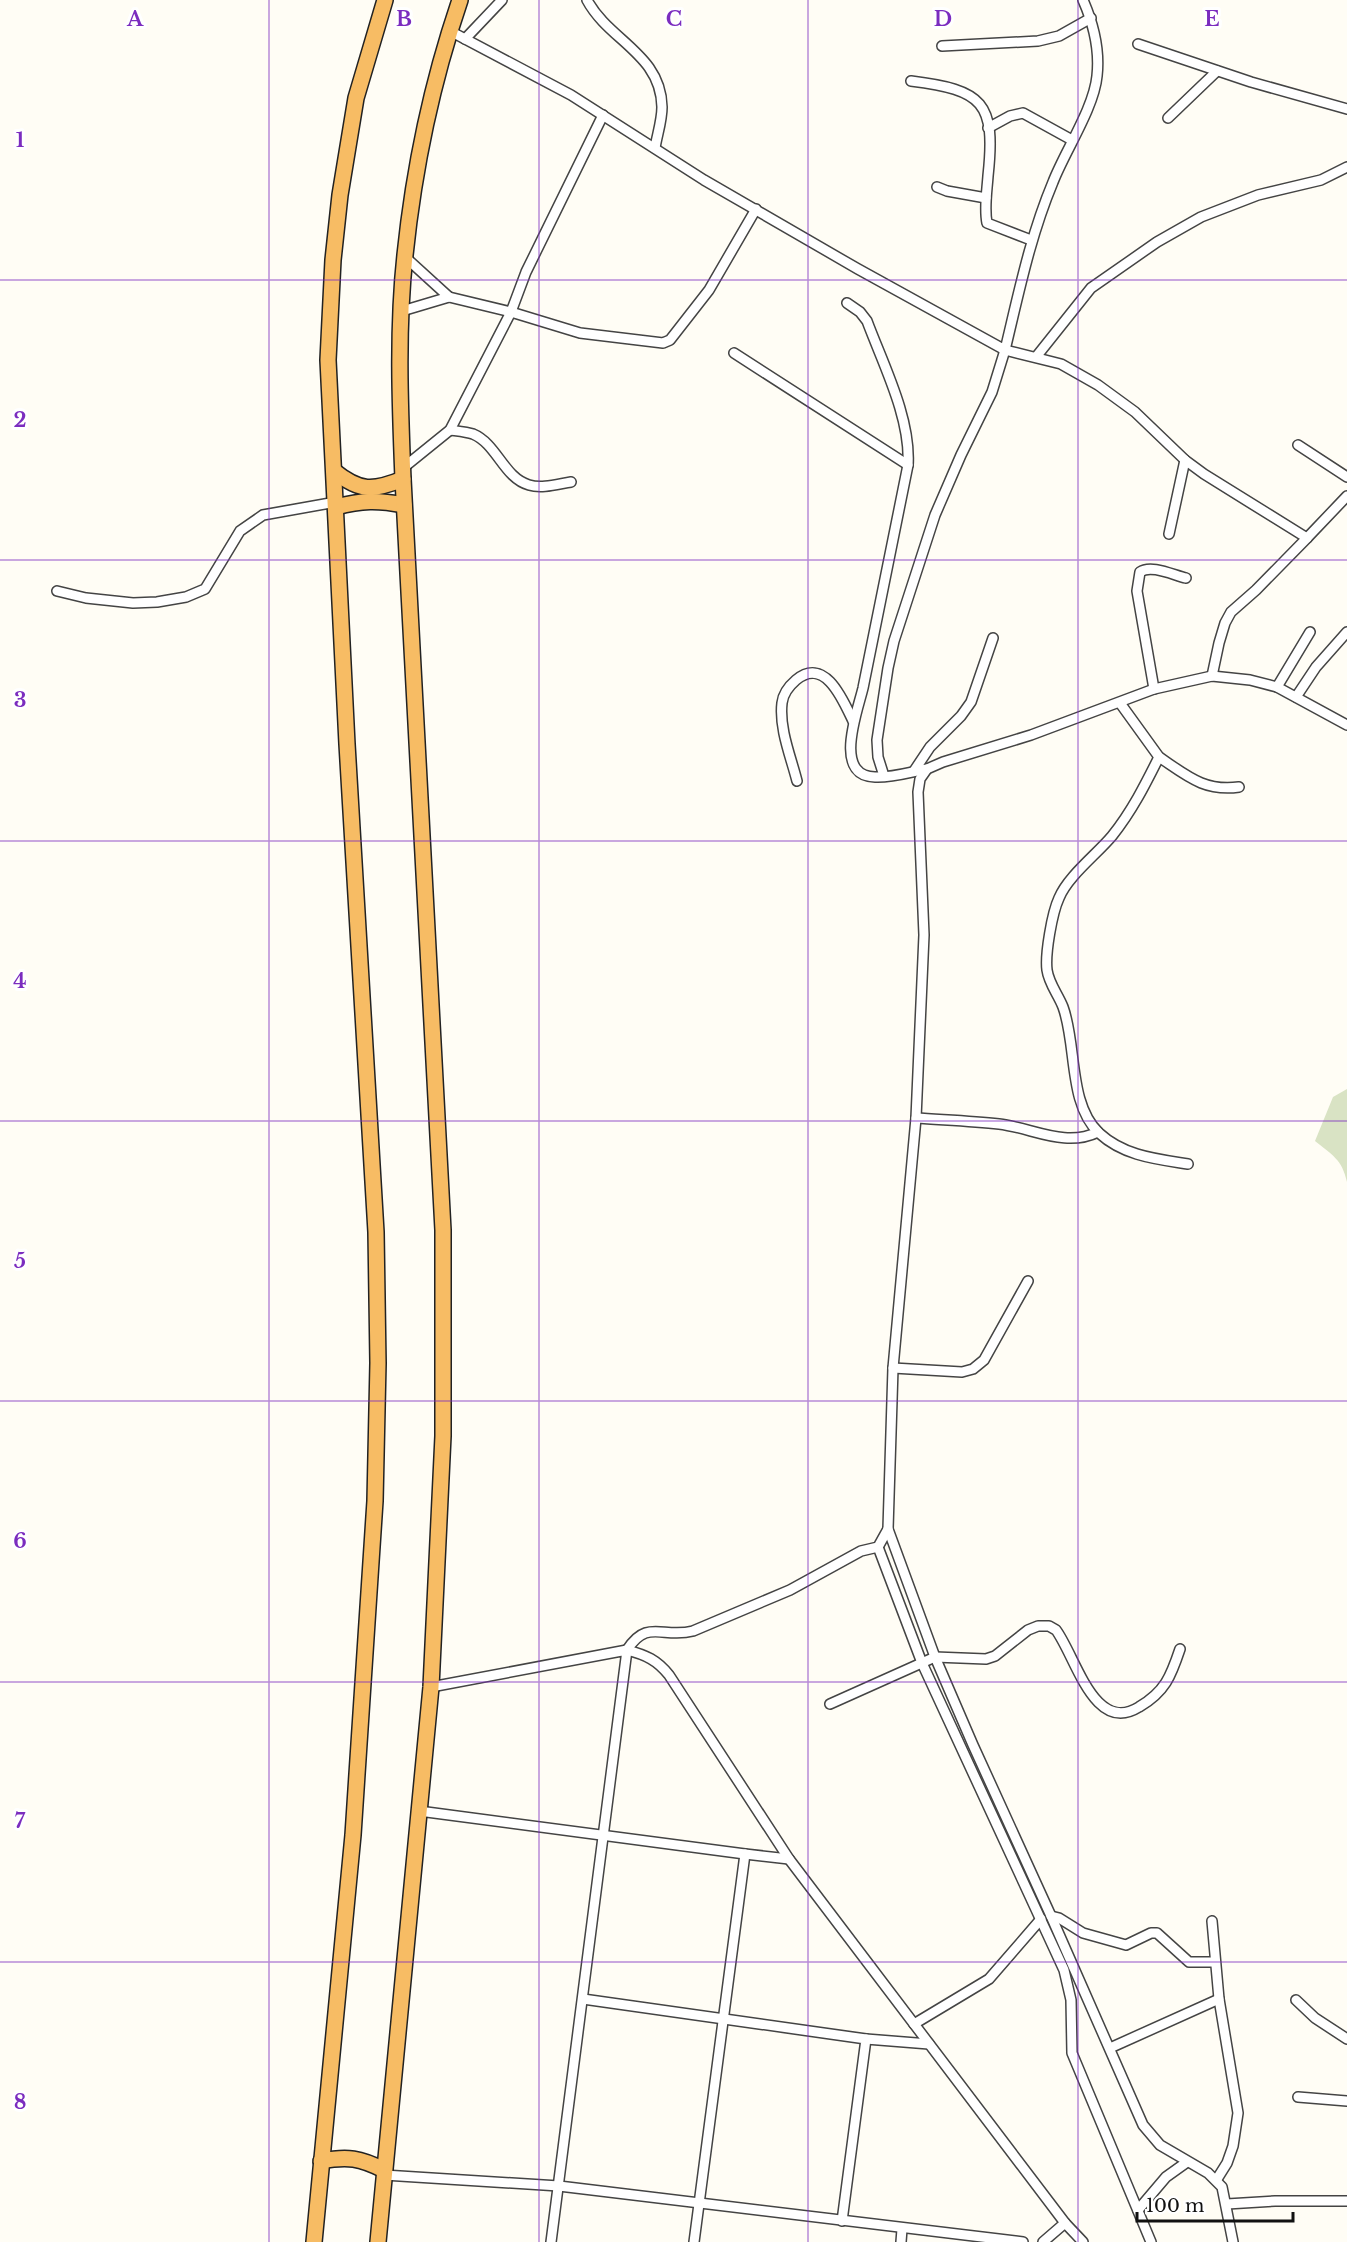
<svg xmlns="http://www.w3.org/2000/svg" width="1347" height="2242" viewBox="0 0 1347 2242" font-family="'Libre Baskerville',serif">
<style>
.cemetery{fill:#d9e3c4}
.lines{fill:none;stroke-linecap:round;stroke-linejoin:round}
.minor-casing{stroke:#444;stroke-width:12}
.trunk-casing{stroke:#222;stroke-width:18}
.minor{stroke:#fff;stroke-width:9}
.trunk{stroke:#f7bc64;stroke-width:15}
.grid{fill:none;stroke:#7b2cbf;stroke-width:1.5;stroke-opacity:0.55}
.grid-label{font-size:20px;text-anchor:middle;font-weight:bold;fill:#7b2cbf;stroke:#fff;stroke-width:6;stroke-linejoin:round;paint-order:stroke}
</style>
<rect width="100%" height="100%" fill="#fffdf5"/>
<path class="cemetery" d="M1347,1089v93c-5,-23 -15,-27 -32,-41l18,-44z"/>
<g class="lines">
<g class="minor-casing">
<g id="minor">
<path d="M587,0c22,41 74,54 75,107 0,14 -5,28 -7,41"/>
<path d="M450,31l121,64 133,85 154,89 147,81c14,-58 25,-113 48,-168 12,-31 41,-74 44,-106 3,-27 -3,-51 -14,-76"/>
<polyline points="465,39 502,0"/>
<polyline points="1138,44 1251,82 1347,109"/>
<polyline points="942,46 1038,41 1059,36 1091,18"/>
<path d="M911,81c72,9 85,21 77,95 -1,15 -4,32 -1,47l44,17"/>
<polyline points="1168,118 1217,71"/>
<polyline points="988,128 1010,116 1023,113 1072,140"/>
<polyline points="937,187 947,191 986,198"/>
<polyline points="404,256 449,297"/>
<path d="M847,303l13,9 7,9c16,43 44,97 41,144l-45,223c-5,22 -31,88 12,89 17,1 35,-5 52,-8"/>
<polyline points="402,311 449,297 511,312 526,272 603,115"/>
<polyline points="734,353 908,465"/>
<polyline points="1036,357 1091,288 1157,242 1201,217 1258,195 1321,180 1347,167"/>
<path d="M450,430c7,1 17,2 23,4 24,10 31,44 56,51 13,4 29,-1 42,-3"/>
<polyline points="1298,445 1347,477"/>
<polyline points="403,468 450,430 511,312 580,333 663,343 670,340 709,290 756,209"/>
<polyline points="1169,534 1185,460"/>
<polyline points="1307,538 1347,496"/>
<polyline points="57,591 86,598 133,603 157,602 186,597 205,589 240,531 263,515 336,502"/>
<polyline points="1277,687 1310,632"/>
<path d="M1154,689l-17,-98 3,-19c11,-8 33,3 46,6"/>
<polyline points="1296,697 1316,667 1347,632"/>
<path d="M1120,703l39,54c-14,28 -27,54 -47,79 -15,18 -44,40 -53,62 -7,15 -14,56 -12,72 2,14 11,24 16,37 14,38 5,97 36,126 25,23 57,26 89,31"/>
<path d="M1159,757c27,18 45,35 80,30"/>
<polyline points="914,771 930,747 961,716 971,702 993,638"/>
<polyline points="884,776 878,757 877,740 888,668 894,641 935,515 961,455 992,392 1005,350 1061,364 1098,385 1135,412 1185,460 1204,474 1307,538 1256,590 1231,612 1225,623 1219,643 1212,676"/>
<path d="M797,781c-6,-24 -18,-52 -15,-78 1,-9 7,-17 14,-23 29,-24 47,20 57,41"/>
<path d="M916,1118c28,2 56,3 83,6 34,4 66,24 99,8"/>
<polyline points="893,1368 962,1372 973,1369 984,1360 1028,1281"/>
<path d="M888,1529l-10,18 -17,4 -71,39 -97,41c-30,8 -46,-13 -66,19 19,5 30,10 42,25l120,184 276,364 -22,19"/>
<polyline points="878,1547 922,1663 1064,1970 1071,2000 1072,2053 1151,2242"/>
<polyline points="431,1687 627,1650 551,2242"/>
<path d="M830,1704l105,-47 51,2 9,-3 33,-26 10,-4h11l7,4c20,27 38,105 83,77 26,-15 32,-31 41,-58"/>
<polyline points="419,1811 745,1854 694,2242"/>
<polyline points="745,1854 789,1859"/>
<polyline points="1051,1916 1059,1918 1083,1933 1126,1945 1151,1933 1157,1933 1189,1962 1215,1962"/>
<polyline points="1212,1921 1219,1999 1238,2113 1233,2146 1227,2163 1217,2179"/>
<polyline points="583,1999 866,2039 842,2221"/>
<polyline points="1296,2000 1315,2018 1347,2039"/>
<polyline points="914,2024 989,1979 1041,1919"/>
<polyline points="866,2039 929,2044"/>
<polyline points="1110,2048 1219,1999"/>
<polyline points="1298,2097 1347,2101"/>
<polyline points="384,2175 559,2186 1023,2242"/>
<polyline points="1227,2204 1275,2201 1347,2201"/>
<polyline points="1138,2210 1166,2177 1187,2162"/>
<polyline points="1065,2223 1083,2242"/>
<polyline points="901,2242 902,2229"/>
<polyline points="1233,2242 1222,2187 1208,2173 1160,2145 1143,2125 1051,1916 973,1745 935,1657 888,1529 893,1368 916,1118 924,935 918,792 920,779 927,769 943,762 1031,735 1154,689 1212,676 1250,680 1277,687 1347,725"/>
</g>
</g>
<g class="trunk-casing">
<g id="trunk">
<path d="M334,471c26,21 39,20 69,8"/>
<path d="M336,507c26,-7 42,-7 68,-2"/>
<path d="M321,2161c27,-5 39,-3 63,9"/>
<polyline points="314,2242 353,1835 375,1501 378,1363 376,1232 347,744 328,360 333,260 340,195 356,98 385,0"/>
<path d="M378,2242l53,-555 12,-251v-206l-40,-751c-3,-74 -6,-150 2,-224 9,-87 27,-173 55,-255"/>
</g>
</g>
<use href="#minor" class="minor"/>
<use href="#trunk" class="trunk"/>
</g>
<path class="grid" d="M269,0v2242M539,0v2242M808,0v2242M1078,0v2242M0,280h1347M0,560h1347M0,841h1347M0,1121h1347M0,1401h1347M0,1682h1347M0,1962h1347"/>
<g class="grid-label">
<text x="135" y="26">A</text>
<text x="404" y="26">B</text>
<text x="674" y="26">C</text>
<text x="943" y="26">D</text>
<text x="1212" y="26">E</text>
<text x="20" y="147">1</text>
<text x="20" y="427">2</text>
<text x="20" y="707">3</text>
<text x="20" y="988">4</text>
<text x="20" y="1268">5</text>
<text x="20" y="1548">6</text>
<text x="20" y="1828">7</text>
<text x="20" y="2109">8</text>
</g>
<path d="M1137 2212v9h156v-9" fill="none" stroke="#111111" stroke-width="3"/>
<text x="1146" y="2212" font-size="18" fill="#111111" stroke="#ffffff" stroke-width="4.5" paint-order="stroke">100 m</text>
</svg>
